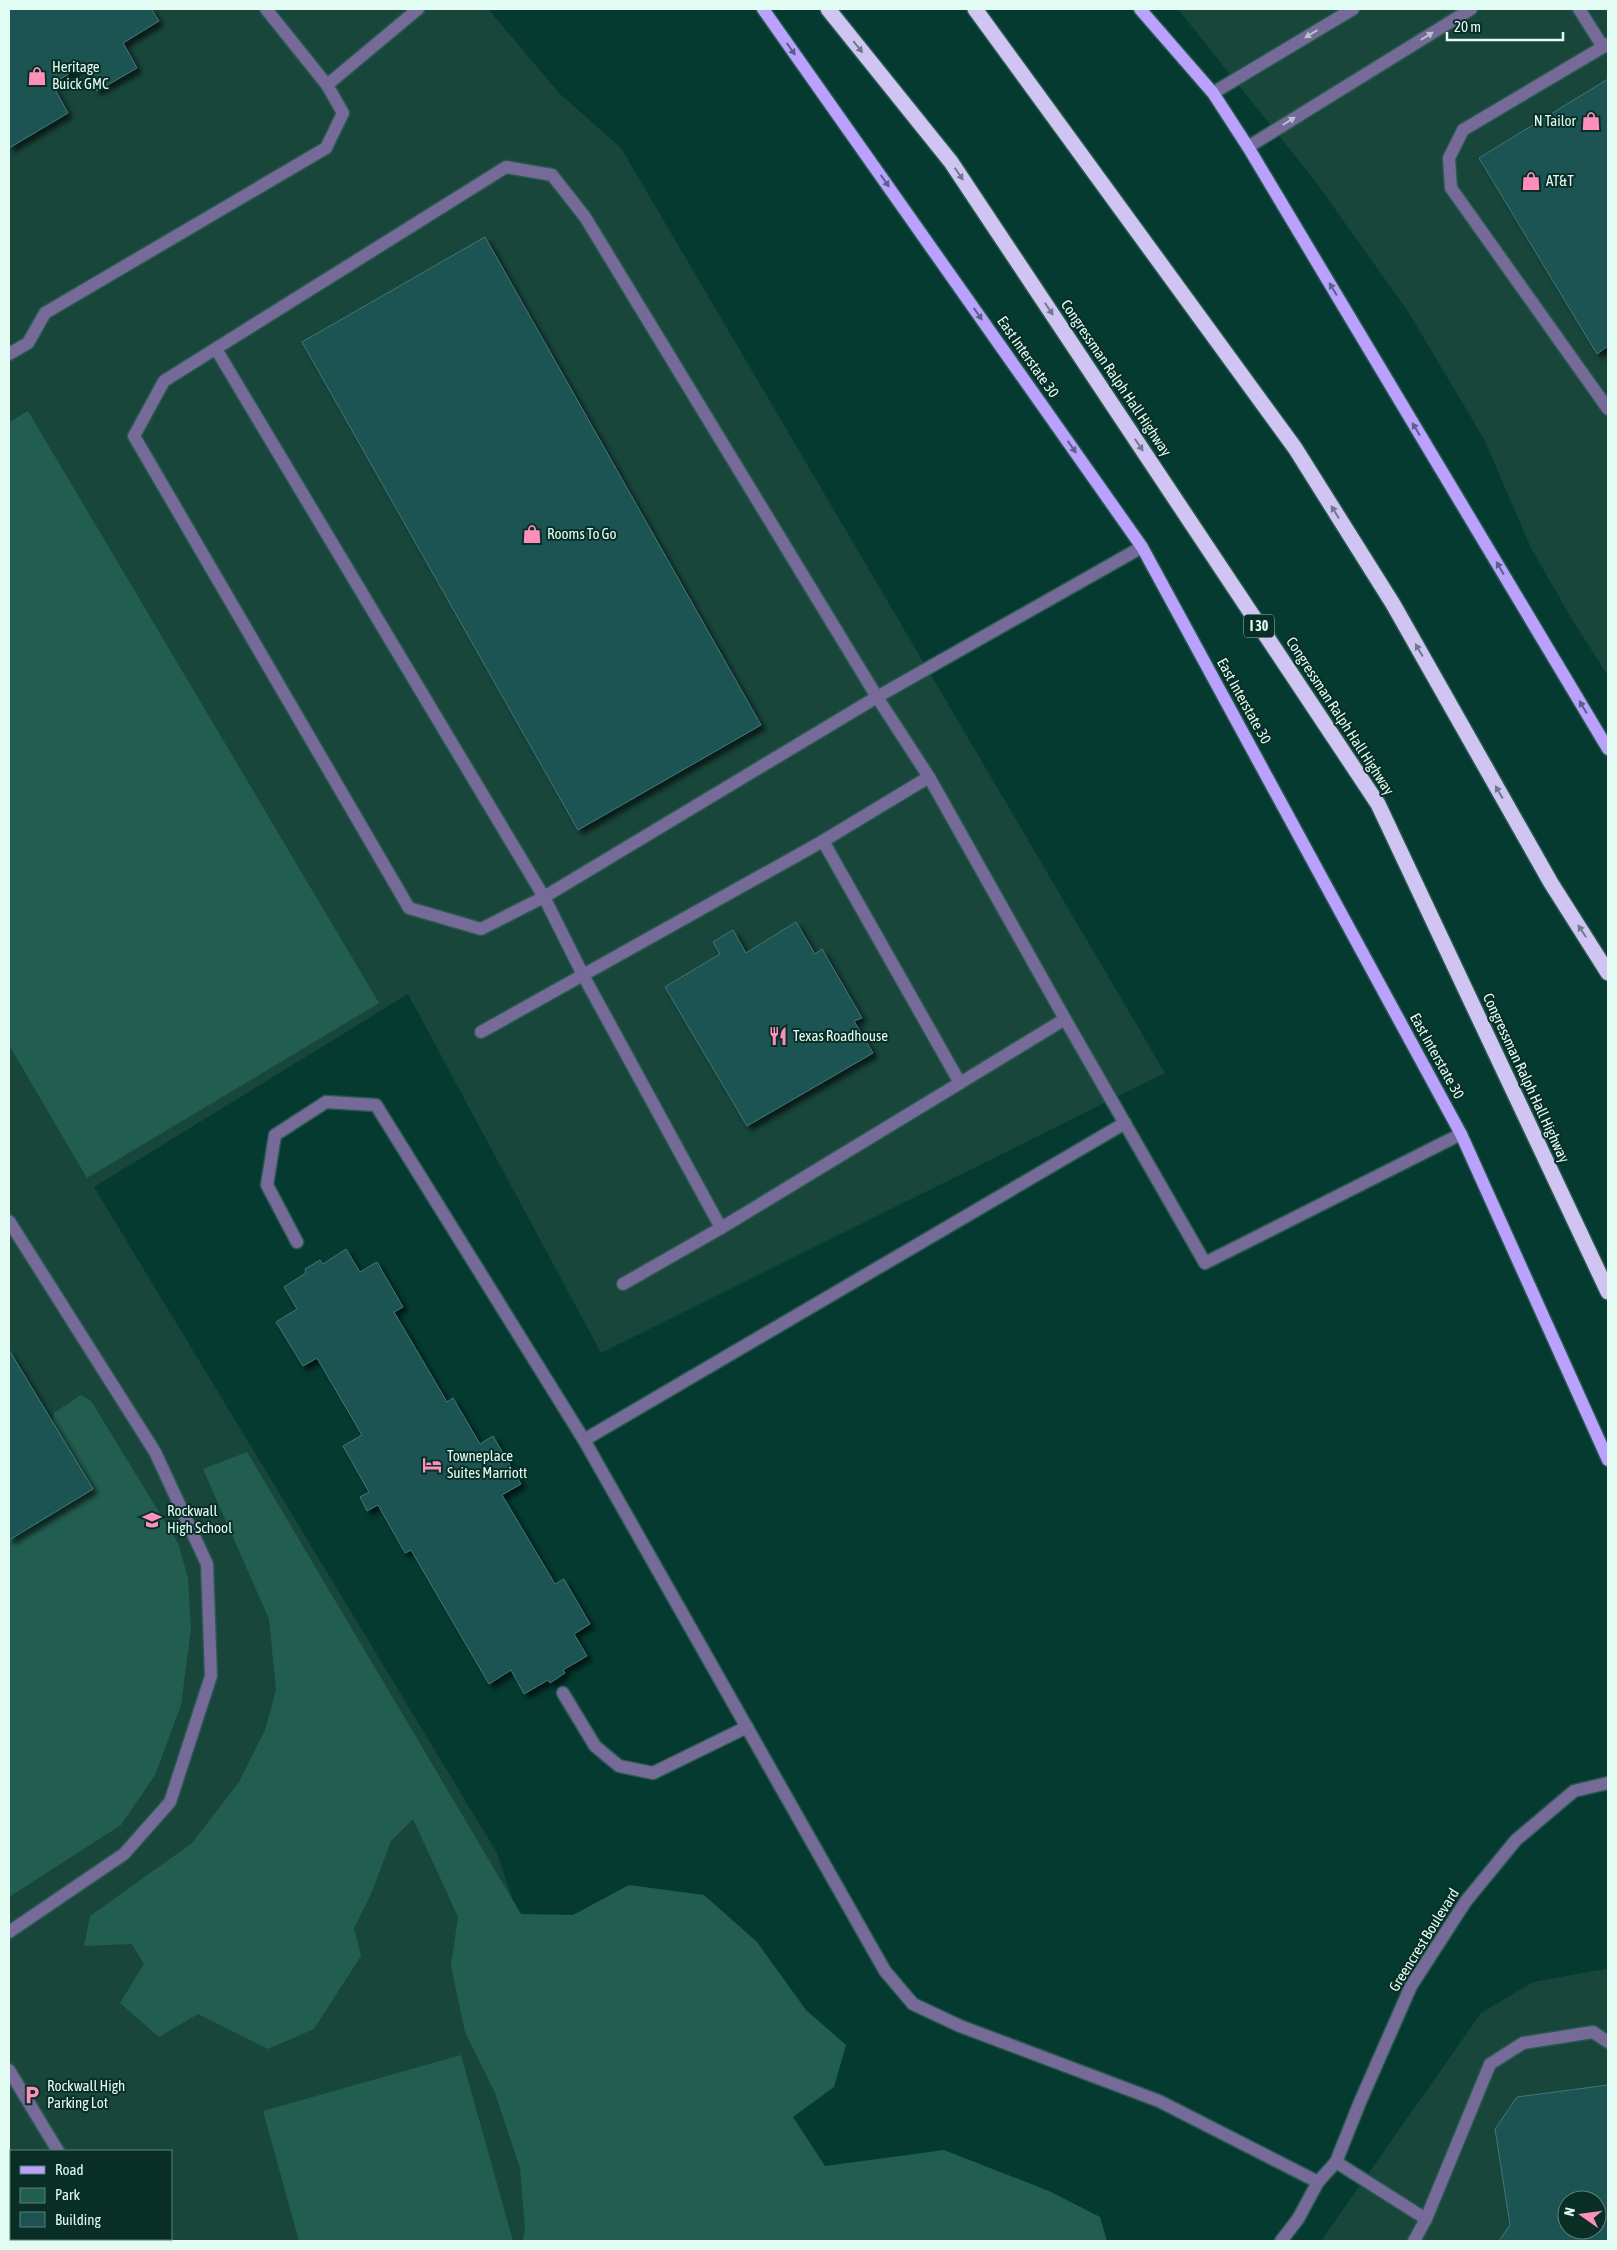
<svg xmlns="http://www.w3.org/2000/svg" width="1617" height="2250" viewBox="0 0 1617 2250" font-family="'Asap Condensed',sans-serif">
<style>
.built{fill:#18463b;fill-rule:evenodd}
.green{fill:#225e50}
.building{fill:#1c5253;stroke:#427677;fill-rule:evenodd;filter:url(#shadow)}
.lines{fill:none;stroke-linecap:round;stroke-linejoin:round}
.minor-casing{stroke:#28594f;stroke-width:15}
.major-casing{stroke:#28594f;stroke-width:15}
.highway-casing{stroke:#28594f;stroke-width:18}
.minor{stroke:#766a98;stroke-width:12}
.major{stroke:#baa1fe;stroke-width:12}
.highway{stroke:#d0c5f2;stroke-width:15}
.oneway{fill:#b7c1cf}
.oneway2{fill:#6c7a8c}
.oneway3{fill:#586287}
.labels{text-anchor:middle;stroke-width:4;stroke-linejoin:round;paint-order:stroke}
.shield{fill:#082e26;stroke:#a1beb6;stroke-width:1}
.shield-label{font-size:14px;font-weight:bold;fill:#e2fbf3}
.poi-label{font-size:15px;fill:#e2fbf3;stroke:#082e26;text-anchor:start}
.street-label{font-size:15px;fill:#e2fbf3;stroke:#082e26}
</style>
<defs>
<filter id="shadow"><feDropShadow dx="4.5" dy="4.5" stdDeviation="2.5" flood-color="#0009"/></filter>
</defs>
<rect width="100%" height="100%" fill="#043a30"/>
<g class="built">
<path d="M9,9h479l72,85 61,54 544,925 -564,280 -193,-359 -314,193 403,666 130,388h-618zM11,2151h160v88h-160z"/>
<polygon points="1178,9 1608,9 1608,676 1573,621 1531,548 1484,439 1407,310 1315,181"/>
<path d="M1605,1969l3,1v271h-287l160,-228 52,-31zM1567,2200h30v30h-30z"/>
</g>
<g class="green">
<polygon points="28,411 379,1003 87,1178 9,1045 9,422"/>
<polygon points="81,1395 91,1401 178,1543 188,1578 191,1629 181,1705 155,1775 121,1825 9,1897 9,1540 92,1489 52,1423 54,1413"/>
<polygon points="247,1452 521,1914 573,1915 629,1885 704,1895 757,1942 806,2010 846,2045 834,2087 793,2117 825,2166 944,2150 1049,2191 1100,2217 1107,2241 523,2241 525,2228 520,2168 495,2093 465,2032 451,1966 458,1917 413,1819 391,1841 371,1894 354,1928 361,1956 314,2029 268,2049 198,2014 159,2037 120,2003 144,1964 132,1944 84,1946 90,1916 192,1843 239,1782 265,1730 276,1690 269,1619 203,1469"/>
<polygon points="461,2055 513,2241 299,2241 263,2111"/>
</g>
<g class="building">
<polygon points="9,9 151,9 159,21 123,43 137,68 97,91 82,66 52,84 68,113 9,148"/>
<polygon points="1608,79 1608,346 1597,354 1479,158"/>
<polygon points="485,237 761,725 578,830 302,342"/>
<polygon points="796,922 815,954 822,949 862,1018 854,1021 873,1053 747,1126 665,987 720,954 713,942 733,930 746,953"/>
<polygon points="346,1249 360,1272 377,1262 403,1307 394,1312 447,1402 453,1398 480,1444 493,1436 521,1484 502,1495 555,1584 564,1579 590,1624 574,1634 587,1656 563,1670 565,1673 550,1683 548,1680 524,1694 511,1670 489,1684 411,1550 405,1553 378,1505 367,1511 360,1497 369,1492 343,1446 362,1435 317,1358 303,1366 276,1322 297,1309 284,1287 306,1273 305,1269 320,1260 323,1264"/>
<polygon points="9,1350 93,1489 9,1540"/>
<path d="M1608,2085v156h-109l11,-16 -15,-96 22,-32zM1567,2200h30v30h-30z"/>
</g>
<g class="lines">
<g class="minor-casing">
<g id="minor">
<polyline points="266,9 327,85 418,9"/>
<polyline points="1579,9 1603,47"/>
<polyline points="1608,44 1463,130 1449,158 1451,188 1608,409"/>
<polyline points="1213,93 1353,9"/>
<polyline points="1248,147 1471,9"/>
<polyline points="216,349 544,897 583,975 721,1228 960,1083 823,841 929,777 877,697 585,217 552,175 506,167 164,381 134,436 409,908 481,929 544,897 877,697 1142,547"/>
<polyline points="9,354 28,343 45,313 326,148 343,113 327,85"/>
<polyline points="929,777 1065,1019 960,1083"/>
<polyline points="1065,1019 1205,1263 1461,1134"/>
<polyline points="481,1032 823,841"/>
<polyline points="9,1221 155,1452 207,1564 211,1676 170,1802 124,1854 9,1932"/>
<polyline points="297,1242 267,1185 275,1135 326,1102 376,1105 584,1440 1125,1123"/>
<polyline points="623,1284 721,1228"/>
<polyline points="584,1440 885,1971 913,2004 960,2026 1159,2101 1318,2182"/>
<polyline points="563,1693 595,1746 619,1766 653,1773 747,1727"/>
<polyline points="9,2070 58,2151"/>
<polyline points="1336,2162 1426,2219 1490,2064 1523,2043 1593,2032 1608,2042"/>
<polyline points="111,2239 113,2241"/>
<polyline points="1281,2241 1298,2219 1318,2182 1336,2162 1360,2102 1411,1986 1466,1901 1516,1840 1574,1791 1608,1783"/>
<polyline points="1414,2241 1426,2219"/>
</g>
</g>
<g class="major-casing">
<g id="major">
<polyline points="763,9 1142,547 1461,1134 1608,1460"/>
<polyline points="1140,9 1213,93 1248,147 1608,749"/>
</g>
</g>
<g class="highway-casing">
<g id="highway">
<polyline points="828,9 951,162 1378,804 1608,1292"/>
<polyline points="975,9 1295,448 1393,604 1551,883 1608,973"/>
</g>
</g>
<use href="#minor" class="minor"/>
<use href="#major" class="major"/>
<use href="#highway" class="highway"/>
</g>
<defs><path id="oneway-solid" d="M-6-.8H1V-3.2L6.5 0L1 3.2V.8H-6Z" transform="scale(1.25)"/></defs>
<g class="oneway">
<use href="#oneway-solid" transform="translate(1311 34) rotate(149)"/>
<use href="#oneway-solid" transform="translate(1427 36) rotate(-32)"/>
<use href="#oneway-solid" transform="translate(1289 121) rotate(-32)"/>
</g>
<g class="oneway2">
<use href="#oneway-solid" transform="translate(858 47) rotate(51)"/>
<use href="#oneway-solid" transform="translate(959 174) rotate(56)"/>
<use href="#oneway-solid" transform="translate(1049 309) rotate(56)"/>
<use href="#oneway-solid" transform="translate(1139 445) rotate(56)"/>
<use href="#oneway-solid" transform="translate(1335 512) rotate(-122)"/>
<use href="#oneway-solid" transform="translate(1419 650) rotate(-120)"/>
<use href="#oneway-solid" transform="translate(1499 792) rotate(-120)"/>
<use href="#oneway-solid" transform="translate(1582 931) rotate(-123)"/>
</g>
<g class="oneway3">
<use href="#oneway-solid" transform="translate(791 49) rotate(55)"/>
<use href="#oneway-solid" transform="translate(885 181) rotate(55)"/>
<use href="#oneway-solid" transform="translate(1333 289) rotate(-121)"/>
<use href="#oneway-solid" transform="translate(978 314) rotate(55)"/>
<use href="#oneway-solid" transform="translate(1416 429) rotate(-121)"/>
<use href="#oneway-solid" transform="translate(1072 447) rotate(55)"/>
<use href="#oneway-solid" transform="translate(1500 568) rotate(-121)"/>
<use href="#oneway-solid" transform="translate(1583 707) rotate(-121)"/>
</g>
<defs>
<g id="shop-bare" transform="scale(1.5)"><path d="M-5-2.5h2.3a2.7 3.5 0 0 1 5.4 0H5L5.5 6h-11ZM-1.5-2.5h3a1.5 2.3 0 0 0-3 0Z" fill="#ff8ebb" stroke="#082e26" stroke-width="2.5" paint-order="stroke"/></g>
<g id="restaurant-bare" transform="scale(1.5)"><path d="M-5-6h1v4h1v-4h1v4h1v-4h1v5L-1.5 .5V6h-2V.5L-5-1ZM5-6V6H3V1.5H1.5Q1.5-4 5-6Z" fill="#ff8ebb" stroke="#082e26" stroke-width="2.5" paint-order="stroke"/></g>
<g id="hotel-bare" transform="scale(1.5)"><path d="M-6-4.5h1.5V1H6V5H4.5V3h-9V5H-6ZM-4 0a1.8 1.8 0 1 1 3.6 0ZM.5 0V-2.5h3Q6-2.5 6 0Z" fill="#ff8ebb" stroke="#082e26" stroke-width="2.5" paint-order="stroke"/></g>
<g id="school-bare" transform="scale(1.5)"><path d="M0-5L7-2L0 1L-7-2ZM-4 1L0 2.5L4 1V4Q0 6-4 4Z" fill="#ff8ebb" stroke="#082e26" stroke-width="2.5" paint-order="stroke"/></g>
<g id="parking-bare" transform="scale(1.5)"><path d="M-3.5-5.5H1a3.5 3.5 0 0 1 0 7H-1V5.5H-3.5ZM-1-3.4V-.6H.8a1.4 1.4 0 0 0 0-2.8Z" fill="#ff8ebb" stroke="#082e26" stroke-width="2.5" paint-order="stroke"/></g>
</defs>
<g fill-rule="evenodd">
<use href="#shop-bare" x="37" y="76"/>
<use href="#shop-bare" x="1591" y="121"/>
<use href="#shop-bare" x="1531" y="181"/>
<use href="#shop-bare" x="532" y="534"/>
<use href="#restaurant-bare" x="778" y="1036"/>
<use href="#hotel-bare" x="432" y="1465"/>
<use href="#school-bare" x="152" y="1520"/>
<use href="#parking-bare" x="32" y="2095"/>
</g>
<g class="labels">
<rect class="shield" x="1244" y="614.5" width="30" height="23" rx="4"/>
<g class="shield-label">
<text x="1259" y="631">I 30</text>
</g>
<g class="poi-label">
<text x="52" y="72">Heritage<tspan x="52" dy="17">Buick GMC</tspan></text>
<text x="1576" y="126" text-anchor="end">N Tailor</text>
<text x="1546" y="186">AT&amp;T</text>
<text x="547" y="539">Rooms To Go</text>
<text x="793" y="1041">Texas Roadhouse</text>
<text x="447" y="1461">Towneplace<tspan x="447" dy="17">Suites Marriott</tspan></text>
<text x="167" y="1516">Rockwall<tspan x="167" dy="17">High School</tspan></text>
<text x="47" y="2091">Rockwall High<tspan x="47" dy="17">Parking Lot</tspan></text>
</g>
<g class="street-label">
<text transform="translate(1028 357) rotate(55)" y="5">East Interstate 30</text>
<text transform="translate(1116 378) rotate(56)" y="5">Congressman Ralph Hall Highway</text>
<text transform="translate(1244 701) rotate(61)" y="5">East Interstate 30</text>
<text transform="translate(1340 716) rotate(57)" y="5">Congressman Ralph Hall Highway</text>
<text transform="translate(1437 1056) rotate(61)" y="5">East Interstate 30</text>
<text transform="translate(1526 1078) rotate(65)" y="5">Congressman Ralph Hall Highway</text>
<text transform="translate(1424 1940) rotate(-58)" y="5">Greencrest Boulevard</text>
</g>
</g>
<rect width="1617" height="2250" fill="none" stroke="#e2fbf3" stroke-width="20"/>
<rect x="10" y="2150" width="162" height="90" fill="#082e26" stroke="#5f8078"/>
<rect x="20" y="2166" width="25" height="8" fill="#baa1fe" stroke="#5f8078"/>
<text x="55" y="2175" font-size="15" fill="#e2fbf3">Road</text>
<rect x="20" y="2188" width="25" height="15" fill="#225e50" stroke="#5f8078"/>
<text x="55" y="2200" font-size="15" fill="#e2fbf3">Park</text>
<rect x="20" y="2212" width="25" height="15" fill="#1c5253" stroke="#5f8078"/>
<text x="55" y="2225" font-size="15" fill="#e2fbf3">Building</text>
<g transform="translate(1582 2215) rotate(284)"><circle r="24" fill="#082e26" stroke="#5f8078"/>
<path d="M0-4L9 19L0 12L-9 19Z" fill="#ff8ebb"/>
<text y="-8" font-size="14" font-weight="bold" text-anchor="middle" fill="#e2fbf3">N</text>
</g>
<path d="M1447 32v8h116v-8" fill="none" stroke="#e2fbf3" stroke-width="2.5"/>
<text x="1454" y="32" font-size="15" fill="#e2fbf3" stroke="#082e26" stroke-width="4" paint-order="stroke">20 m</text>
</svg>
